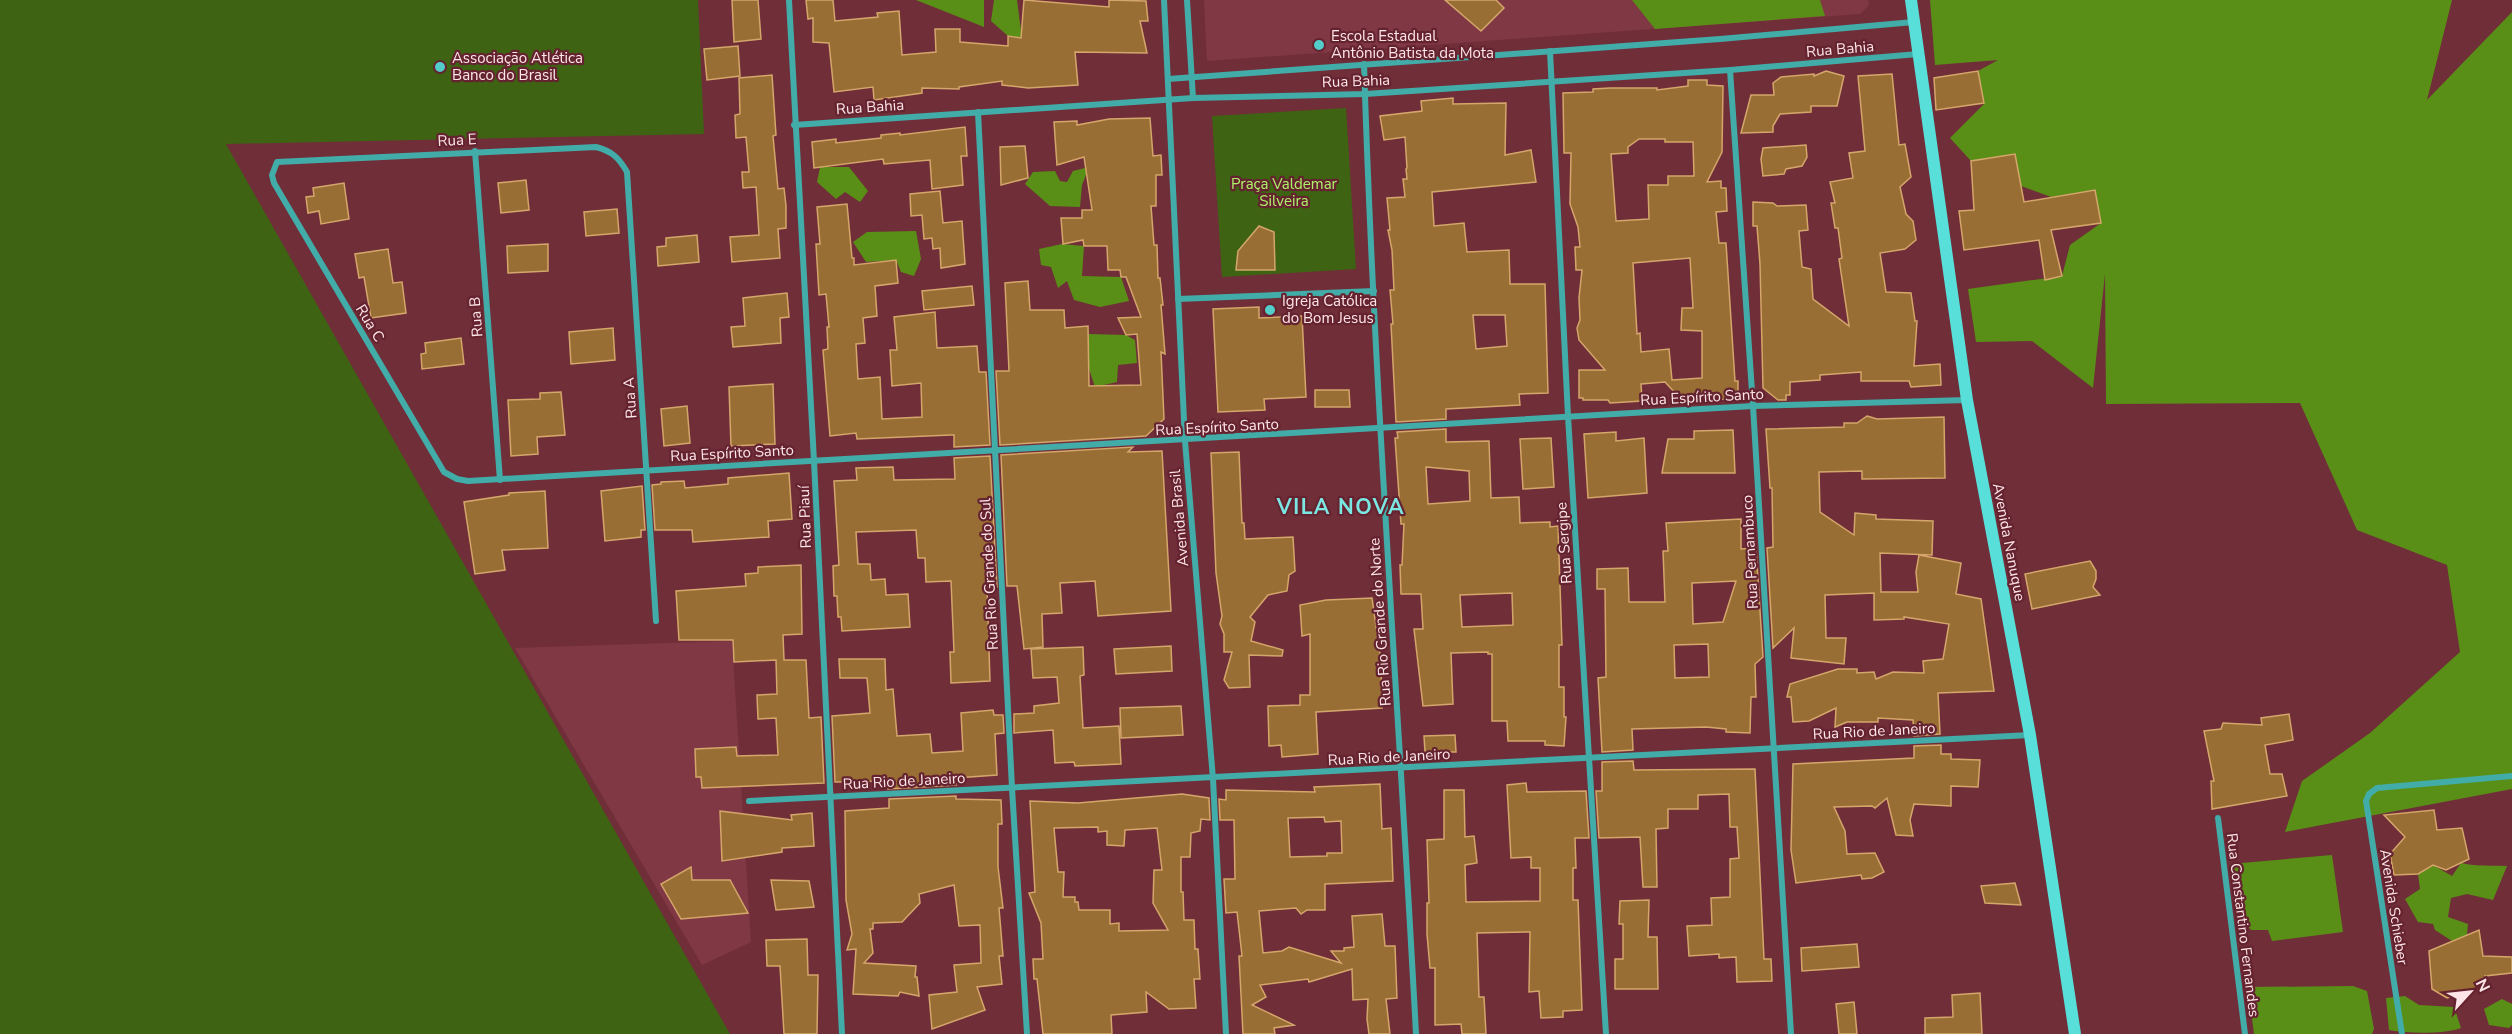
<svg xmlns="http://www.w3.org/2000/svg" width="2512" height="1034" viewBox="0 0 2512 1034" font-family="'Nunito Sans',sans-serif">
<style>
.built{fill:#803845}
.green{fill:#3e6313}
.forest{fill:#598f16}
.building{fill:#996e34;stroke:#d4a66b;stroke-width:1.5;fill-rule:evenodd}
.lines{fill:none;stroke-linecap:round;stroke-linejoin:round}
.minor{stroke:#42aca8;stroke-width:6}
.secondary{stroke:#58dfda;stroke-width:12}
.poi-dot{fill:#53cdc9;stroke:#64232f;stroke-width:2}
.labels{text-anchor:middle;stroke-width:4.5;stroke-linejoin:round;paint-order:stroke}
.poi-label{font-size:15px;fill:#fee5e7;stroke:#64232f;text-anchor:start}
.street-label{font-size:15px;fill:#fee5e7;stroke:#64232f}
.park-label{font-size:15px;fill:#adf46a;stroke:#64232f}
.district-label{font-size:21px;font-weight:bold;letter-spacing:1.5px;fill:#7be7e2;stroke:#64232f}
</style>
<rect width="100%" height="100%" fill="#702e39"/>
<g class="built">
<polygon points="1204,0 1868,0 1869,5 1860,14 1207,61"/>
<polygon points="732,641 751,942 702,965 515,648"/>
</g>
<g class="green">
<polygon points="0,0 698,0 704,134 226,144 730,1034 0,1034"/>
<polygon points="1346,108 1356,269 1222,277 1212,116"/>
</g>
<g class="forest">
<polygon points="916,0 984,0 984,27"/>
<polygon points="994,0 1017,0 1022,38 1008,36 991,21"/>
<polygon points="1632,0 1820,0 1825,16 1655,29"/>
<polygon points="1930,0 2452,0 2427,100 2512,12 2512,789 2285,832 2302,781 2370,733 2460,652 2447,565 2357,530 2300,403 2106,404 2105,274 2093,388 2032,341 1976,342 1968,289 2062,276 2070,245 2101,223 2095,190 2051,197 2021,186 2015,154 1971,161 1950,138 1984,104 1978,71 1998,60 1935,65"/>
<polygon points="820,167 849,167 868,191 860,202 845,192 836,199 817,182"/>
<polygon points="1089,167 1082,185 1080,207 1050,206 1025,184 1033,172 1055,171 1060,181 1067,182 1073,171"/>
<polygon points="916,231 921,259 914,276 901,272 896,260 866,262 853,242 867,232"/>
<polygon points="1062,244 1084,246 1082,276 1121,277 1129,301 1100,307 1074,300 1067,281 1058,288 1051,267 1041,265 1039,249"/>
<polygon points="1089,334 1126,335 1135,340 1137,363 1118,365 1117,382 1095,387 1088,366"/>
<polygon points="2332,855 2343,932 2272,941 2268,930 2251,930 2235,910 2230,864"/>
<path d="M2461,863c16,4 30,2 46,3l-14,34 -26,-6 -16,4 -3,19 20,7 -1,11 -15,6 -17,-11 -2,-6 -15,-2 -13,-23 15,-10 -2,-15 15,-9 19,11z"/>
<polygon points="2353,986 2367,991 2374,1029 2372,1034 2254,1034 2248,987"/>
<path d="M2405,996l14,9 35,2 7,21c-18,6 -51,6 -72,2l-3,-32z"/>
<polygon points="2502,999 2512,1004 2512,1025 2509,1028 2489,1025 2484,1009"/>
</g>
<g class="building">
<polygon points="732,0 758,0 761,39 734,42"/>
<polygon points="806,0 833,0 835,21 878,17 877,13 899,11 902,55 936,52 935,29 960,29 960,42 1008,46 1008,36 1021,38 1024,0 1109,7 1109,0 1146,1 1148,21 1140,21 1147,53 1075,52 1078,85 1028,88 1002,85 1002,81 959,87 959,89 922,88 922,93 874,100 873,87 834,92 829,43 813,42 813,18 808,19"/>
<polygon points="1445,0 1496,0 1504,8 1481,31"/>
<polygon points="738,46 740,76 707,80 704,49"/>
<polygon points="1826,71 1844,76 1837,106 1811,106 1811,112 1780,114 1773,126 1773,132 1741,133 1751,95 1774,95 1773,83 1781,77 1814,74 1814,76"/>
<polygon points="1978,71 1984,103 1936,110 1934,78"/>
<polygon points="1892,74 1899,145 1905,144 1911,177 1900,187 1906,214 1913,221 1916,240 1905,249 1880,253 1886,292 1911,293 1915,321 1917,321 1914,366 1940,364 1941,385 1911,387 1909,381 1861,381 1861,372 1820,375 1820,380 1790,382 1790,395 1786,395 1786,400 1778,400 1763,388 1760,264 1757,226 1753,226 1753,202 1773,203 1777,206 1806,205 1808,230 1799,231 1802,267 1811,269 1813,299 1849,326 1839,259 1842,258 1838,228 1835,228 1831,203 1835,203 1830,182 1853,178 1849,153 1865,151 1858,76"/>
<polygon points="772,75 776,135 773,136 778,189 784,188 786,206 786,228 778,229 780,258 732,262 730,237 759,235 756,187 743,188 742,172 749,172 746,137 736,138 735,115 740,114 739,78"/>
<path d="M1688,80h19v5l16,1 -1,66 -15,30 14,-1v7h5l1,23 -11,1 3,31h7l9,138h3v18l-63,1 3,-4 -13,-14 -24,2 1,17 -32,2 -2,-3h-25v-2h-4v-28h26l-26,-30 -2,-12 3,-8 -1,-22 3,-28h-6l-1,-23h5l-2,-20 -8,-23 1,-51h-7l-1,-60 30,-1v-3l17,-1h47v2l31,-4zM1639,139h26v3h28l1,34h-26v9h-20l1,34 -33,2 -5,-67 17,-1v-6zM1690,258l3,50h-11l-1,22 21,1v47l-30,2 -3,-31 -28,3 -1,-19 -3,1 -4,-71z"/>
<path d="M1453,98v6l53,-1 -1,52 26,-5 5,32 -104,10 2,34 30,-3 3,29 42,-2 1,34h35l3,109 -29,1 1,11 -74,4v10l-50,3 -5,-98h2l-3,-34h4l-2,-40 -4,-20h2l-3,-32 18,-1 -2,-18h4l-1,-10 1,-1 -2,-31 -21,3 -4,-24 42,-5 -1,-10zM1473,315h32l2,31 -31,3z"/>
<polygon points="1150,118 1153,156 1161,155 1162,175 1156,175 1156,206 1151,206 1154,245 1157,245 1158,278 1160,278 1163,305 1161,305 1165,354 1161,352 1164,419 1146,436 1000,445 996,371 1009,371 1005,283 1028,281 1030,310 1064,310 1065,328 1088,326 1089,386 1141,385 1137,334 1126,335 1118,318 1141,317 1126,277 1121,277 1120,270 1108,270 1107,246 1084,246 1083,240 1063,244 1061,218 1082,218 1082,210 1092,210 1084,157 1057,165 1054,122 1077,121 1077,125 1109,119"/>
<polygon points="965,127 967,156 961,156 963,185 932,189 930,160 884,164 883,159 814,168 812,142 836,139 836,143 881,138 881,135 900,133 900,135"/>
<polygon points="1806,145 1807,157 1802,166 1786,169 1784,174 1763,176 1761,159 1763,148"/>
<polygon points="1025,146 1028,178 1001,185 1000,147"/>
<polygon points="2015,154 2024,202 2095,190 2101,223 2051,230 2062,276 2045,280 2039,240 1964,250 1959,211 1974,210 1971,161"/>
<polygon points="526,180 529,210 501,213 498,183"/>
<polygon points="344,183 349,219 321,224 319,211 308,213 306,197 314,196 313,188"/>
<polygon points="940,191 943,223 962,221 965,264 941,268 940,248 933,249 932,238 924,239 922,215 911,216 910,194"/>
<polygon points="847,204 852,258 854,258 854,265 896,260 898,283 875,286 877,316 863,318 865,343 856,344 858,379 880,377 882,419 922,417 921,383 892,386 890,350 897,350 894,317 935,312 937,348 977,346 979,372 986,372 990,445 954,447 954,435 951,435 857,439 856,433 830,436 823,350 828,349 827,327 829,327 826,294 819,295 816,244 820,244 817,207"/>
<polygon points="617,209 619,233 586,236 584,212"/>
<polygon points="1259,226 1274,232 1275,270 1236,270 1238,251"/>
<polygon points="697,235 699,262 658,266 657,247 666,246 666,238"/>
<polygon points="548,244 548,271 508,273 507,246"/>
<polygon points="388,249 393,283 402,282 406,313 371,318 364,277 359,278 355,254"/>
<polygon points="972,286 974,305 924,310 922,291"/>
<polygon points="787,293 789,317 780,318 781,343 733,347 731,327 745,326 743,298"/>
<polygon points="1259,307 1259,318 1302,316 1306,397 1264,399 1265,410 1218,412 1213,309"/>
<polygon points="613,328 615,360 571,364 569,332"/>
<polygon points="461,338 464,364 422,369 421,354 426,353 425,343"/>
<polygon points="773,384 775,444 731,446 729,387"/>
<polygon points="1315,390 1349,390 1350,407 1315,407"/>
<polygon points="561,392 565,435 537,437 538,454 511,456 508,400 540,399 540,393"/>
<polygon points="687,406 690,443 664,446 661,409"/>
<polygon points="1867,416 1877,419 1944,417 1945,478 1862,479 1862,471 1819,472 1820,512 1854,535 1855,513 1876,515 1876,519 1933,521 1932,555 1880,553 1881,592 1918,592 1916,572 1919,555 1961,563 1956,594 1981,599 1994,691 1938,693 1940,734 1914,736 1913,720 1878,718 1878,722 1847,722 1835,727 1836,708 1809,721 1793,722 1791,697 1787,697 1790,684 1838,669 1857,669 1857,673 1874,672 1876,679 1893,672 1924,673 1923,661 1943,659 1949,624 1904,617 1904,619 1874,620 1874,593 1825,595 1826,638 1846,638 1844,664 1791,658 1794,628 1773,648 1767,548 1773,547 1772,488 1770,488 1766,429 1844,427 1844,423 1857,423"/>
<path d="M1446,429v13l43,-1 2,57 28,-1 1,26 30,-1v5l8,-1 4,119h-3v42h5v30h2l-2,29 -19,-1v-4h-37l-1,-20h-15v-67h-4v-2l-37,1 2,51 -30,2 -9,-77h9l-2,-35h-20l-1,-29h2l2,-41h-3l-6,-86h3l-1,-6zM1426,467l43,4 1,30 -42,3zM1512,593l1,32 -51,2 -2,-32z"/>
<polygon points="1733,430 1735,473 1662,473 1668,439 1694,439 1694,431"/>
<polygon points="1616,432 1616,441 1644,438 1647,493 1588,498 1584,434"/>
<polygon points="1551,438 1554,487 1523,489 1520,439"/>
<polygon points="1133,447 1128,452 1162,451 1171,611 1098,616 1095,581 1060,583 1062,613 1042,614 1043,647 1024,649 1017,586 1007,586 1001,455"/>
<polygon points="1239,452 1242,523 1244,523 1245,539 1293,537 1295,571 1289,575 1287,591 1268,595 1250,617 1255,622 1251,641 1283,650 1282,656 1249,655 1250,687 1229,688 1224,680 1232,652 1224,652 1224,634 1220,624 1222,616 1216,573 1211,453"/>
<polygon points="990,456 997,587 987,587 990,681 951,683 950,652 954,652 951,581 926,582 925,558 918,558 916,530 856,532 858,564 870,564 871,580 885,579 886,595 908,594 910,627 842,631 841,617 838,617 837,596 834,596 833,566 839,565 834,481 857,480 856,468 893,467 894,480 955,479 954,458"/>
<polygon points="789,473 792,519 768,521 769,537 693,542 692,530 655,530 652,485 661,484 661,482 684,481 685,488 728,484 728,478"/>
<polygon points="642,486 645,530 641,530 641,537 605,541 601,491"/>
<polygon points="545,491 548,548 502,550 505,570 475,574 464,502 509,495 509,493"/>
<path d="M1741,519v30l15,-1 7,109 -8,7 1,33h-5l-1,36 -24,-1v-3l-20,-2 -74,2 1,21 -31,2 -4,-74 8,-1 -1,-88h-8v-20l31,-1 1,34h36l-2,-51h5l-2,-28zM1736,581l-13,41 -30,2 -1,-41zM1708,644l1,33 -34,1 -1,-33z"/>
<polygon points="2090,561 2096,571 2096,579 2093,587 2100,595 2032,609 2025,574"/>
<polygon points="801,565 802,634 783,635 784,660 806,660 809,718 821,717 824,783 702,788 701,777 696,777 695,749 736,747 737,756 778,755 776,718 758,719 757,695 777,694 776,660 734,662 733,640 679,640 676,591 746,586 745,574 758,573 758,567"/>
<polygon points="1372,598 1381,661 1382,708 1316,712 1318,754 1282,757 1281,745 1269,746 1268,706 1300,705 1300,695 1310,695 1310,634 1302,636 1300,605 1326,600"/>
<polygon points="1171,646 1172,671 1116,674 1114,649"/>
<polygon points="1083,647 1084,675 1080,676 1083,728 1119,726 1121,764 1075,766 1074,762 1055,763 1053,730 1014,733 1014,714 1034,713 1034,706 1059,703 1057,677 1033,678 1031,649"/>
<polygon points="839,659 885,659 886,690 893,689 897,736 930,734 932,753 963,751 961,713 993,710 994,715 1003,715 1004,733 995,734 997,775 956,778 956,785 888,789 888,781 835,782 832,716 870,713 867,678 840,678"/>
<polygon points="1181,706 1183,735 1121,738 1120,708"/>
<polygon points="2289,714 2293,740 2265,745 2270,774 2282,774 2287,796 2212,809 2211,781 2214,781 2204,731 2221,729 2223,723 2262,725 2261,718"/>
<polygon points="1455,735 1456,752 1425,752 1424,736"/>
<polygon points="1941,745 1941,754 1951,754 1951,759 1980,760 1978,787 1951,786 1951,806 1914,804 1910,820 1913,836 1896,835 1887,798 1875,808 1872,806 1834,807 1845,831 1847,854 1875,853 1884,872 1872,878 1862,879 1861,875 1796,883 1791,850 1793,764 1914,758 1914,746"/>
<polygon points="1633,761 1634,770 1755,769 1764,959 1771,959 1772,981 1737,982 1736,957 1719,958 1719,954 1689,956 1687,926 1712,925 1711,898 1730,897 1730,859 1739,858 1737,827 1730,827 1729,794 1698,795 1698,809 1668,809 1668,828 1656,829 1657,887 1643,887 1640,837 1599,838 1596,791 1602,791 1602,762"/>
<polygon points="1526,783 1527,792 1586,791 1589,838 1575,838 1576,868 1573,868 1573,900 1578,900 1582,1010 1563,1011 1563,1017 1541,1018 1539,991 1529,992 1530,932 1477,933 1479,997 1484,997 1486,1034 1462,1034 1461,1024 1435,1025 1435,968 1430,968 1427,934 1427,903 1429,903 1427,840 1444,839 1444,790 1464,790 1465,837 1474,836 1477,863 1465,865 1466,902 1540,901 1540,868 1531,868 1531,857 1511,858 1507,785"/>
<path d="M1380,784l2,45 9,-1 2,53 -68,3v26h-18l-6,4 -5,-6 -37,3 4,42 19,-2 7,-4 52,16 -10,-12h13v-3l10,-1 -2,-31 30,-2 3,32h10l2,52 -11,1 4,35h-21l-2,-15 1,-20 -15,1 -1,-31 -43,13 -1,-3 -48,6 6,12 -14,8 42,20 -20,3 1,6h-32l-4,-78h3l-5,-44 -11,1 -2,-34h11l-1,-59h-14l-1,-21 7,1v-10l89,2 -1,-5zM1324,817l1,5 16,-1 1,32h-15v3l-37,1 -2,-39z"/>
<path d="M1182,794l27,4 1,22 -9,-1 -1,12 -9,2 -1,24h-9v35h2l1,28h10l1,29h3l2,30h-6l2,29 -27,1 -23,-17 1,20 -36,3 1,19h-69l-6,-55h-3l-1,-20h10l-2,-36 -12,-30 6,-1 -5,-91 48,2zM1098,827v5l9,-1v14l17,1 1,-16 32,-2 5,42h-8l-1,33 15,27 -49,1v-8l-9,1v-14h-31l-1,-8h-3v-5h-12l1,-25h-6l-4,-44z"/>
<polygon points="956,796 956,799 1001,800 1002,824 998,824 998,867 1003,908 999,908 1003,956 999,956 1002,984 977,987 985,1010 932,1029 929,995 957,992 954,965 981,963 980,925 959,926 954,885 919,894 920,903 902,922 873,923 873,929 870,929 873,953 864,963 916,966 915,977 917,977 919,996 900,992 898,996 853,994 856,949 847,950 852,934 846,900 845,811 889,808 889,799"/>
<polygon points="2434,810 2437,830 2462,828 2469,859 2446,870 2433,865 2418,874 2394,875 2390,854 2405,837 2384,815"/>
<polygon points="720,811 792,820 791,815 812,813 814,846 782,848 782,852 722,861"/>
<polygon points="691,867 692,880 730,880 748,913 681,919 661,884"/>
<polygon points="771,880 809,881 814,907 776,910"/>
<polygon points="2015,883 2021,905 1985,903 1981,886"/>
<polygon points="1649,900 1648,937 1657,937 1658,989 1615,989 1615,959 1623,959 1623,924 1619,924 1620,901"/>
<polygon points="2479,930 2483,956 2512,957 2512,973 2485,976 2487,986 2447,998 2432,989 2429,951"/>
<polygon points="807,939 808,975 818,975 817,1034 784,1034 780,966 767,966 766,940"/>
<polygon points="1857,944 1859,967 1802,971 1801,948"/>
<polygon points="1980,993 1982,1034 1925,1034 1925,1018 1953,1017 1952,995"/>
<polygon points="1854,1002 1857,1034 1839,1034 1836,1004"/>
</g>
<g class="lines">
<g class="minor">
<polyline points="789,0 814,461 842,1034"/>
<polyline points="1164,0 1185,441 1213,779 1226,1034"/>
<polyline points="1187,0 1193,98"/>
<polyline points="1550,51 1568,416 1606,1034"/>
<path d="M1364,64c10,324 35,647 52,970"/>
<polyline points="1730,70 1753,406 1791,1034"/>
<polyline points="1168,79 1720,39 1914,22"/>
<polyline points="978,112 1012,788 1027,1034"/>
<polyline points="794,125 1193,98 1365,94 1730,70 1918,54"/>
<polyline points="475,151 500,480"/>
<polyline points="1178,299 1374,291"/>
<path d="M656,621l-29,-449c-8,-14 -15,-21 -31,-25l-319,15 -5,13 2,8 170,289 13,7 11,2 1285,-75 214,-6"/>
<polyline points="749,801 2030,735"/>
<polyline points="2218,818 2245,1034"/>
<polyline points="2402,1034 2366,801 2369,794 2377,788 2512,776"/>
</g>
<polyline class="secondary" points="1911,0 1967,400 2030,735 2075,1034"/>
</g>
<g class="poi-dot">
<circle cx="1319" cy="45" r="6"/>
<circle cx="440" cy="67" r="6"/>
<circle cx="1270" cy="310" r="6"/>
</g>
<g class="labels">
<g class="poi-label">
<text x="1331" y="41">Escola Estadual<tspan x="1331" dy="17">Antônio Batista da Mota</tspan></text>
<text x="452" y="63">Associação Atlética<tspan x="452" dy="17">Banco do Brasil</tspan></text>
<text x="1282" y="306">Igreja Católica<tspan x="1282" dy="17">do Bom Jesus</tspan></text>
</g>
<g class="street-label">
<text transform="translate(1840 49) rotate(-5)" y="5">Rua Bahia</text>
<text transform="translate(1356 81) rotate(-2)" y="5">Rua Bahia</text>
<text transform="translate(870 107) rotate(-4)" y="5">Rua Bahia</text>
<text transform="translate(457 140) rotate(-3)" y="5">Rua E</text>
<text transform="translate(476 317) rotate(-94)" y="5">Rua B</text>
<text transform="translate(370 323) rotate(59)" y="5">Rua C</text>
<text transform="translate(1702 397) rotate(-3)" y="5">Rua Espírito Santo</text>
<text transform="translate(630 398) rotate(-94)" y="5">Rua A</text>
<text transform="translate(1217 427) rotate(-3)" y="5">Rua Espírito Santo</text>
<text transform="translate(732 453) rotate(-3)" y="5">Rua Espírito Santo</text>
<text transform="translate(805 517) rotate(-92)" y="5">Rua Piauí</text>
<text transform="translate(1179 518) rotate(-95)" y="5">Avenida Brasil</text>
<text transform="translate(2009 542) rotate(79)" y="5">Avenida Nanuque</text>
<text transform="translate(1564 543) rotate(-94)" y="5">Rua Sergipe</text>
<text transform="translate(1750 552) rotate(-93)" y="5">Rua Pernambuco</text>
<text transform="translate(989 574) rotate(-93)" y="5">Rua Rio Grande do Sul</text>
<text transform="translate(1380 622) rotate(-94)" y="5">Rua Rio Grande do Norte</text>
<text transform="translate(1874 731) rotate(-3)" y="5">Rua Rio de Janeiro</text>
<text transform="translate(1389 757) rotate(-3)" y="5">Rua Rio de Janeiro</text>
<text transform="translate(904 781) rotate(-3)" y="5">Rua Rio de Janeiro</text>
<text transform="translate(2394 907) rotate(81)" y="5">Avenida Schieber</text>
<text transform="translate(2243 925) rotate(83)" y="5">Rua Constantino Fernandes</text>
</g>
<g class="park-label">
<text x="1284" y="189">Praça Valdemar<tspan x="1284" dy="17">Silveira</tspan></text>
</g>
<g class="district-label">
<text x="1341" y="514">VILA NOVA</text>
</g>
</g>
<g transform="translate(2470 992) rotate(63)" stroke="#64232f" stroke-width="4.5" paint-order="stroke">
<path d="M0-4.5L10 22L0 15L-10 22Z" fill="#fee5e7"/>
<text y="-9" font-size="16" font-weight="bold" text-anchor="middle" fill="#fee5e7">N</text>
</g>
</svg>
